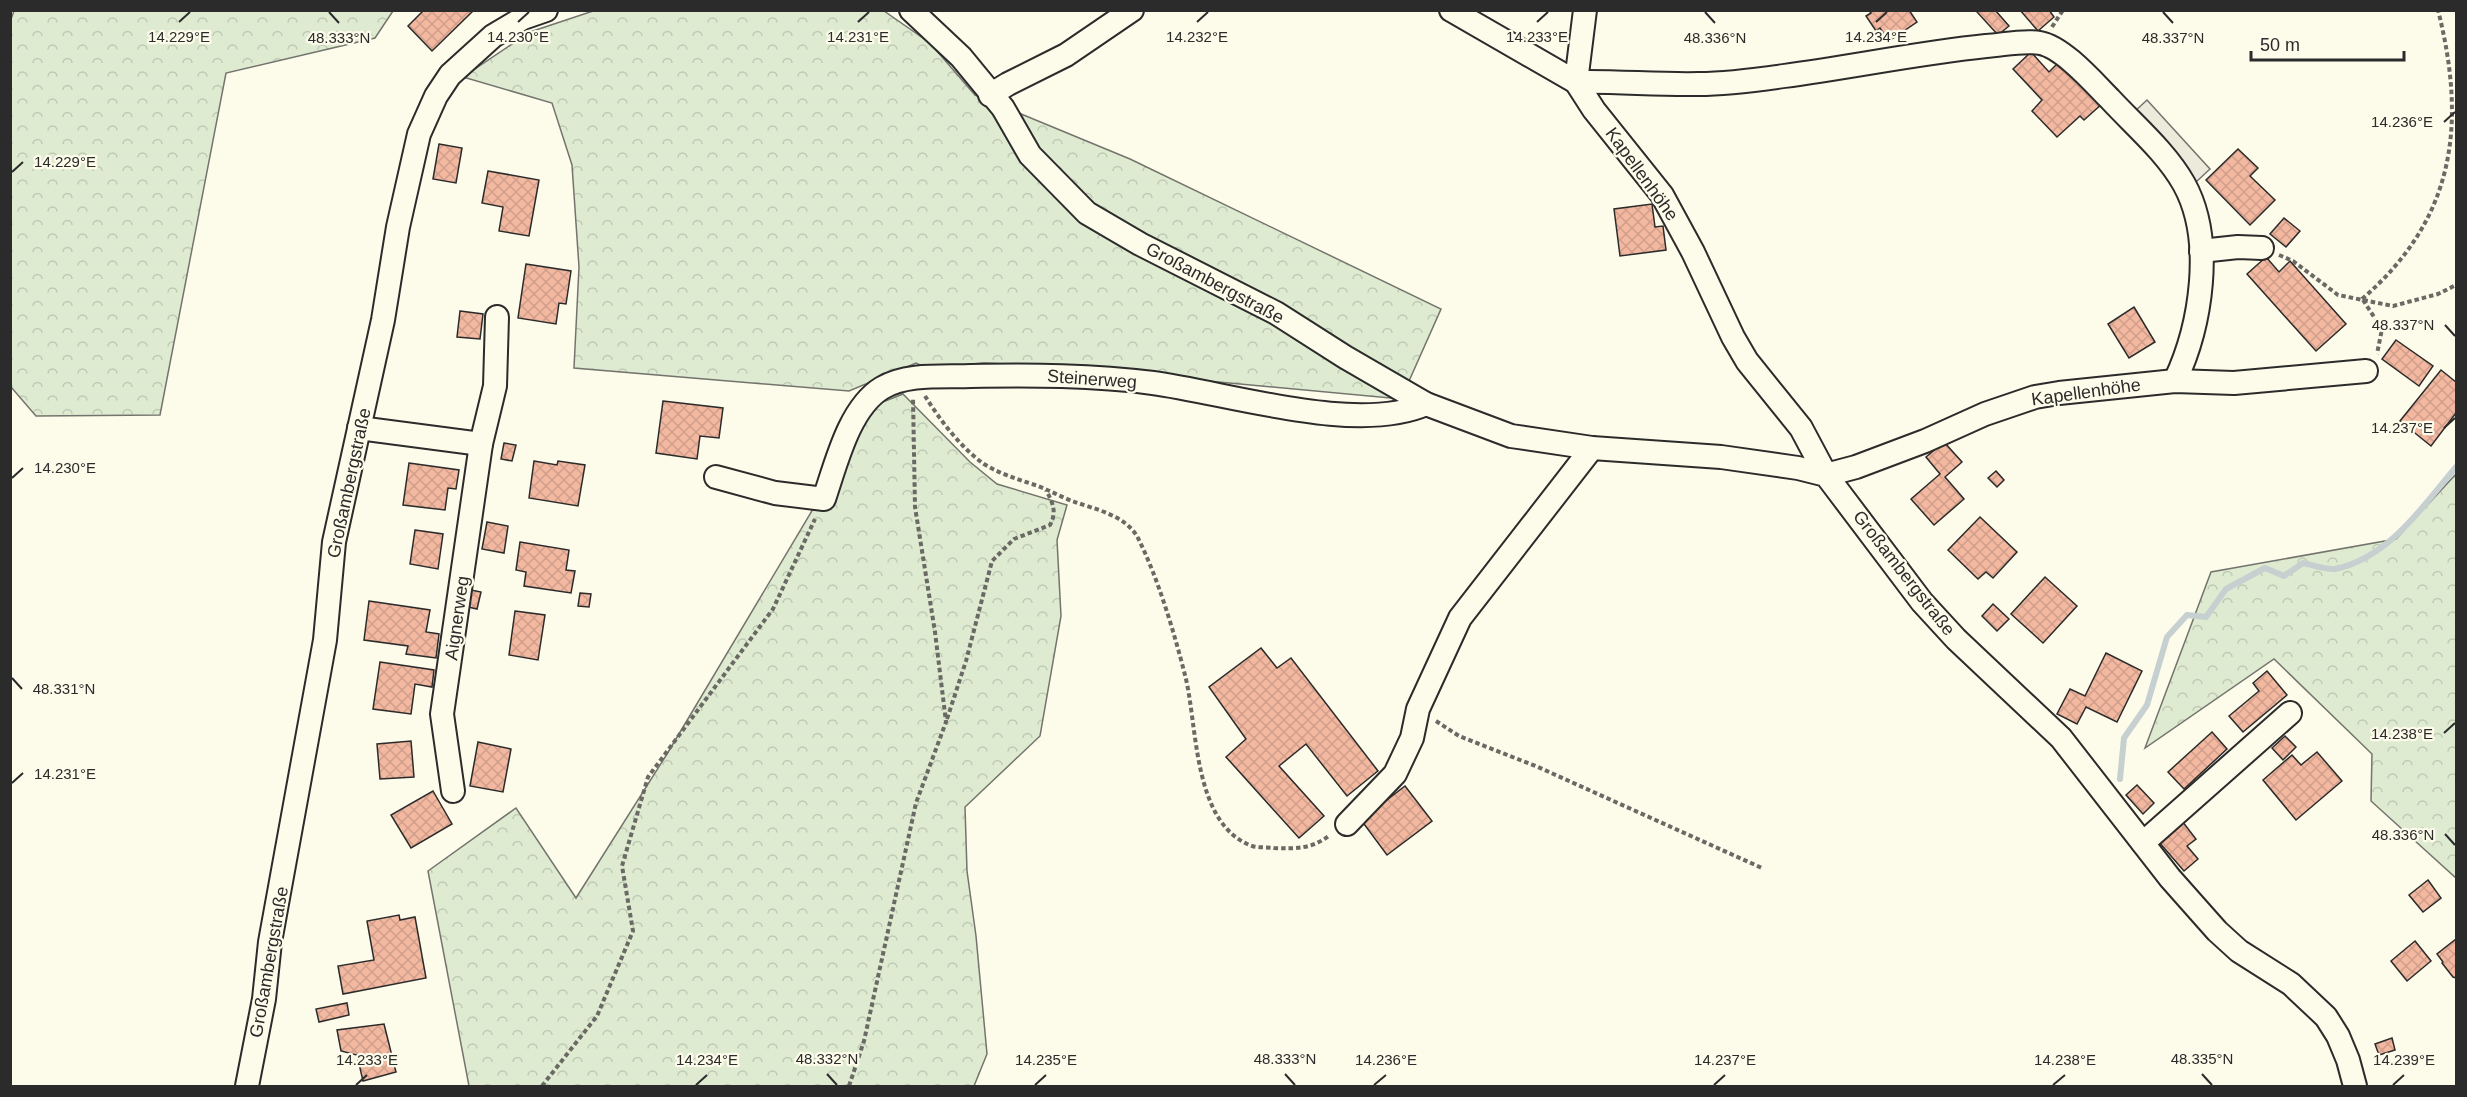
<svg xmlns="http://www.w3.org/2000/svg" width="2467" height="1097" viewBox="0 0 2467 1097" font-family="Arial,sans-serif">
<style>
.forest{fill:url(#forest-crowns);stroke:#74746e;stroke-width:1.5}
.parking{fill:#eceadb;stroke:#74746e;stroke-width:1.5}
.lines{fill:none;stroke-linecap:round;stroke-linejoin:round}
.stream{stroke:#c7d0d0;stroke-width:6}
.building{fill:url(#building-cross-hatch);stroke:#2b2b2b;stroke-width:1.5}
.minor-casing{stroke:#2b2b2b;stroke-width:26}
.path{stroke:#6a6964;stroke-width:4;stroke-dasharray:4.5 3;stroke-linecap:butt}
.minor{stroke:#fdfbea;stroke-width:22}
.ticks{fill:none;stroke:#2b2b2b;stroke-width:2}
.labels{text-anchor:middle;stroke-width:4.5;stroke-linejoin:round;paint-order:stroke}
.street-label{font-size:18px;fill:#2b2b2b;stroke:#fdfbea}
.ticks-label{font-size:15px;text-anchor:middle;fill:#2b2b2b;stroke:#fdfbea;stroke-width:4.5;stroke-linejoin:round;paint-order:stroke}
</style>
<defs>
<pattern id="forest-crowns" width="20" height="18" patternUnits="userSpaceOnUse" patternTransform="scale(1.5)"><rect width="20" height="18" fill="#deebd1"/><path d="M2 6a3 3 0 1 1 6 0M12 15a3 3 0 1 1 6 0" fill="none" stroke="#bfcab4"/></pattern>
<pattern id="building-cross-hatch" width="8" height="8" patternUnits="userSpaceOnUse" patternTransform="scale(1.5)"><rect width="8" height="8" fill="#f2b8a0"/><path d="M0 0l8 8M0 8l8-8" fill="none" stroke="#d09e8a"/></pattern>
</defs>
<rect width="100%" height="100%" fill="#fdfbea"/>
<g class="forest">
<polygon points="14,11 393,11 375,38 226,73 160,415 36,416 11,387 10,22"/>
<polygon points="593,11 884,11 930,43 975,95 1130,159 1441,309 1401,399 1047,366 984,363 926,368 916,363 849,391 574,368 579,267 572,165 552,103 463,77 530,32"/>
<polygon points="903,394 970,462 997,484 1067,505 1057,540 1061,616 1040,736 965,807 967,871 976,936 987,1054 974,1086 469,1086 428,871 516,808 576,898 667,754 875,405"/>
<polygon points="2456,474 2456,878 2371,801 2372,754 2274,659 2145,748 2211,572 2396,539"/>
</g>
<polygon class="parking" points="2147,100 2210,169 2196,182 2133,113"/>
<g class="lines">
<path class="stream" d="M2120,779l4,-41 23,-33 20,-68 20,-22 19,2 20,-28 39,-21 19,8 19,-13c10,2 23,7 32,6 54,-11 88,-63 121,-102"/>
</g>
<g class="building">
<polygon points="424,10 474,10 432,51 408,26"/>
<polygon points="1869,10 1909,10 1917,22 1889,41 1880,28 1876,31 1866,16 1871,13"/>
<polygon points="1980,10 1995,10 2009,26 1998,35 1977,12"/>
<polygon points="2020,10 2049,10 2054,17 2038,31"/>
<polygon points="2031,52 2049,72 2062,59 2103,103 2084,120 2080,116 2057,137 2032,111 2042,100 2013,69"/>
<polygon points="439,144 462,148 456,183 433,179"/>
<polygon points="2238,149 2258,168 2250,176 2275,200 2250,225 2206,180"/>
<polygon points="488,171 539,180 529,236 499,231 503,207 482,203"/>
<polygon points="1652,204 1655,227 1663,226 1666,250 1620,256 1614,209"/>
<polygon points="2284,218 2300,231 2286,247 2270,234"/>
<polygon points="2266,257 2279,272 2290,261 2346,324 2316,351 2247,274"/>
<polygon points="526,264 571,271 566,304 559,303 556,324 518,318"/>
<polygon points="2134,307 2155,342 2129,358 2108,324"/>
<polygon points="460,311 483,314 480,339 457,337"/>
<polygon points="2396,340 2433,366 2419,386 2382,359"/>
<polygon points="2441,370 2456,382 2456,413 2431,446 2400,421"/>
<polygon points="663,401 723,408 719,438 700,436 697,459 656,453"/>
<polygon points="1944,442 1962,462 1945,477 1964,499 1934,525 1911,499 1940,474 1926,457"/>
<polygon points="504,443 516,445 512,461 501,459"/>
<polygon points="534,461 557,465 558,461 585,465 578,506 529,498"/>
<polygon points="409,463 459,470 456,489 448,488 445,510 403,505"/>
<polygon points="1996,471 2004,480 1997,487 1988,478"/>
<polygon points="1980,517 2017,552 1993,578 1986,572 1978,579 1948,550"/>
<polygon points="487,522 508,526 504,553 482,549"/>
<polygon points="415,530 443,534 438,569 410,564"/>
<polygon points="520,542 569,550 566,570 575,571 571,593 524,586 526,572 516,570"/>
<polygon points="2045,577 2077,606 2043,643 2011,614"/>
<polygon points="471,590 481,592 477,609 468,607"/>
<polygon points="580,593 591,594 589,607 578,606"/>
<polygon points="369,601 430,610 426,632 439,634 436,658 406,654 408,646 364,640"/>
<polygon points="1993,604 2009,619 1997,631 1982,616"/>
<polygon points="515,611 545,615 538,660 509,655"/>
<polygon points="1261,648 1277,668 1291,658 1378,771 1347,796 1306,744 1279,766 1324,816 1299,838 1226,757 1246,739 1209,687"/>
<polygon points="2106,653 2142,671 2117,722 2086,707 2077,724 2057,714 2070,689 2085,696"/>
<polygon points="380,662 434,670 432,687 415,684 411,714 373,709"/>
<polygon points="2267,671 2287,695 2243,732 2229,716 2259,691 2253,683"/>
<polygon points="2212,732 2227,749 2184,789 2168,772"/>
<polygon points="2285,736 2296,747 2283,760 2272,748"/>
<polygon points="411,741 414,777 380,779 377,744"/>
<polygon points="478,742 511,749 503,792 470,786"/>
<polygon points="2317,752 2342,781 2296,820 2263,780 2292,755 2301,765"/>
<polygon points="2137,785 2154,803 2143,814 2126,795"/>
<polygon points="1405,786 1432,821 1387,855 1361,820"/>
<polygon points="433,791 452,824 411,848 391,815"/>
<polygon points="2182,821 2196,839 2187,846 2198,859 2184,871 2158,841"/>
<polygon points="2428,880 2441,898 2423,912 2409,895"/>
<polygon points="399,915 400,920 415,917 426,978 343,994 338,966 374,960 367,921"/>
<polygon points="2456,939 2456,978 2453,977 2442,963 2443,962 2437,954"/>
<polygon points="2415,941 2431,961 2407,981 2391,961"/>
<polygon points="347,1003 349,1015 319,1022 316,1009"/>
<polygon points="384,1024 396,1072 363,1081 357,1055 341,1051 337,1030"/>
<polygon points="2392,1038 2395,1050 2379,1055 2375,1044"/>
</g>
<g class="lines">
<g class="minor-casing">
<g id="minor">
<polyline points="911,10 961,57 1003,108 1030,155 1087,213 1140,244 1276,313 1345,357 1426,404 1511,436 1592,448 1721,457 1798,468 1826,475 1922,602 1956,639 2061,738 2170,878 2217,931 2239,951 2291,984 2326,1017 2338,1036 2348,1060 2355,1086"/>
<polyline points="1451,10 1576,82 1594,110 1662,195 1693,252 1733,337 1747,361 1801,428 1826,475"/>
<path d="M1576,82c41,-1 82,3 123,2 28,0 57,-4 85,-8 68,-9 134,-23 202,-30 17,-1 37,-6 54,-3 23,4 54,40 70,56 25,27 56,53 74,85 31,56 17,142 -9,197"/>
<polyline points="1576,82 1585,10"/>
<polyline points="990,95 1008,84 1066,55 1132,10"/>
<polyline points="2201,251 2238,247 2262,248"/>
<polyline points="359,428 481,444"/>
<polyline points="1826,475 1856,467 1925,441 1985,414 2035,397 2059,393 2175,381 2234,383 2366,371"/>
<path d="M716,477l59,16 49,6c12,-35 25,-91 58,-111 25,-15 61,-11 89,-12 60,-1 122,-1 182,7 75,10 204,52 273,21"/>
<polyline points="453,791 442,714 481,444 495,386 497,317"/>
<polyline points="1347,824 1395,774 1412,738 1418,709 1460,618 1592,448"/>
<polyline points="2143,843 2290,713"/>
<polyline points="247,1086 264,999 270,942 325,640 334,542 383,320 398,227 419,134 436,96 450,75 493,36 523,18 546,10"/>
</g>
</g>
<g class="path">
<polyline points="2052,27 2063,10"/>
<polyline points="2279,255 2293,261 2338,295 2393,306 2438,294 2456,285"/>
<path d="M2362,299c93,-80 105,-174 76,-289"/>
<polyline points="2363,300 2382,329 2377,354"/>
<path d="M925,396c15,24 36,52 59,68 16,10 33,15 51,21 12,4 24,11 37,16 22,8 54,14 66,37 20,40 36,94 47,137 13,50 7,149 67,171 7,2 15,1 22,2 22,1 38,1 56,-13"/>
<path d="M947,719l19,-58 26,-100 22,-22 36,-14c7,-13 3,-22 -4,-35"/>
<polyline points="1436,721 1459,736 1538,767 1762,868"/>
<polyline points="542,1086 597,1016 633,931 622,866 648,777 773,609 815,519"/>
<polyline points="849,1086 864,1041 916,803 946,722 935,632 915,507 913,398"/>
</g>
<use href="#minor" class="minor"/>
</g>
<path class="ticks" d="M329,12l10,11M1705,12l10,11M2163,12l10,11M179,22l11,-10M518,22l11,-10M858,22l11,-10M1197,22l11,-10M1537,22l11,-10M1876,22l11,-10M2444,122l11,-10M12,172l11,-10M2445,325l10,11M2444,428l11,-10M12,478l11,-10M12,678l10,11M2444,733l11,-10M12,783l11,-10M2445,834l10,11M827,1074l10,11M1285,1074l10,11M2202,1074l10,11M356,1085l11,-10M696,1085l11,-10M1035,1085l11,-10M1374,1085l12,-10M1714,1085l11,-10M2053,1085l12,-10M2393,1085l11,-10"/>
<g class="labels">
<g class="street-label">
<text transform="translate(1642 174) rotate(54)" y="6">Kapellenhöhe</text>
<text transform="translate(1215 283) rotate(28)" y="6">Großambergstraße</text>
<text transform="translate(1092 379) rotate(4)" y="6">Steinerweg</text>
<text transform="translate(2086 392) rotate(-8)" y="6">Kapellenhöhe</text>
<text transform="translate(349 483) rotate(-78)" y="6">Großambergstraße</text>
<text transform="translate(1904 573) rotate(52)" y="6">Großambergstraße</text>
<text transform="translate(457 618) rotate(-82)" y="6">Aignerweg</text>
<text transform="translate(269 962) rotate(-80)" y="6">Großambergstraße</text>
</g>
</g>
<g class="ticks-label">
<text x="858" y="42">14.231°E</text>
<text x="1537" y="42">14.233°E</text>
<text x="1876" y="42">14.234°E</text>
<text x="179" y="42">14.229°E</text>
<text x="518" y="42">14.230°E</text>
<text x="1197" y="42">14.232°E</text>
<text x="339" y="43">48.333°N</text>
<text x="1715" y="43">48.336°N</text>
<text x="2173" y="43">48.337°N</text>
<text x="2402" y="127">14.236°E</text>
<text x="65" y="167">14.229°E</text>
<text x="2403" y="330">48.337°N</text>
<text x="2402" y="433">14.237°E</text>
<text x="65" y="473">14.230°E</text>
<text x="64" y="694">48.331°N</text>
<text x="2402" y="739">14.238°E</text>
<text x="65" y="779">14.231°E</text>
<text x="2403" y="840">48.336°N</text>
<text x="827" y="1064">48.332°N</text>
<text x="1285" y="1064">48.333°N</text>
<text x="2202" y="1064">48.335°N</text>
<text x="367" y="1065">14.233°E</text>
<text x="707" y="1065">14.234°E</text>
<text x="1046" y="1065">14.235°E</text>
<text x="1386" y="1065">14.236°E</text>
<text x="1725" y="1065">14.237°E</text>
<text x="2065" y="1065">14.238°E</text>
<text x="2404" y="1065">14.239°E</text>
</g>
<rect width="2467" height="1097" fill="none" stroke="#2b2b2b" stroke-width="24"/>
<path d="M2251 51v9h153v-9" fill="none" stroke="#2b2b2b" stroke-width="3"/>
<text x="2260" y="51" font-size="18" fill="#2b2b2b" stroke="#fdfbea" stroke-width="4.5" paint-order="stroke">50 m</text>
</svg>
